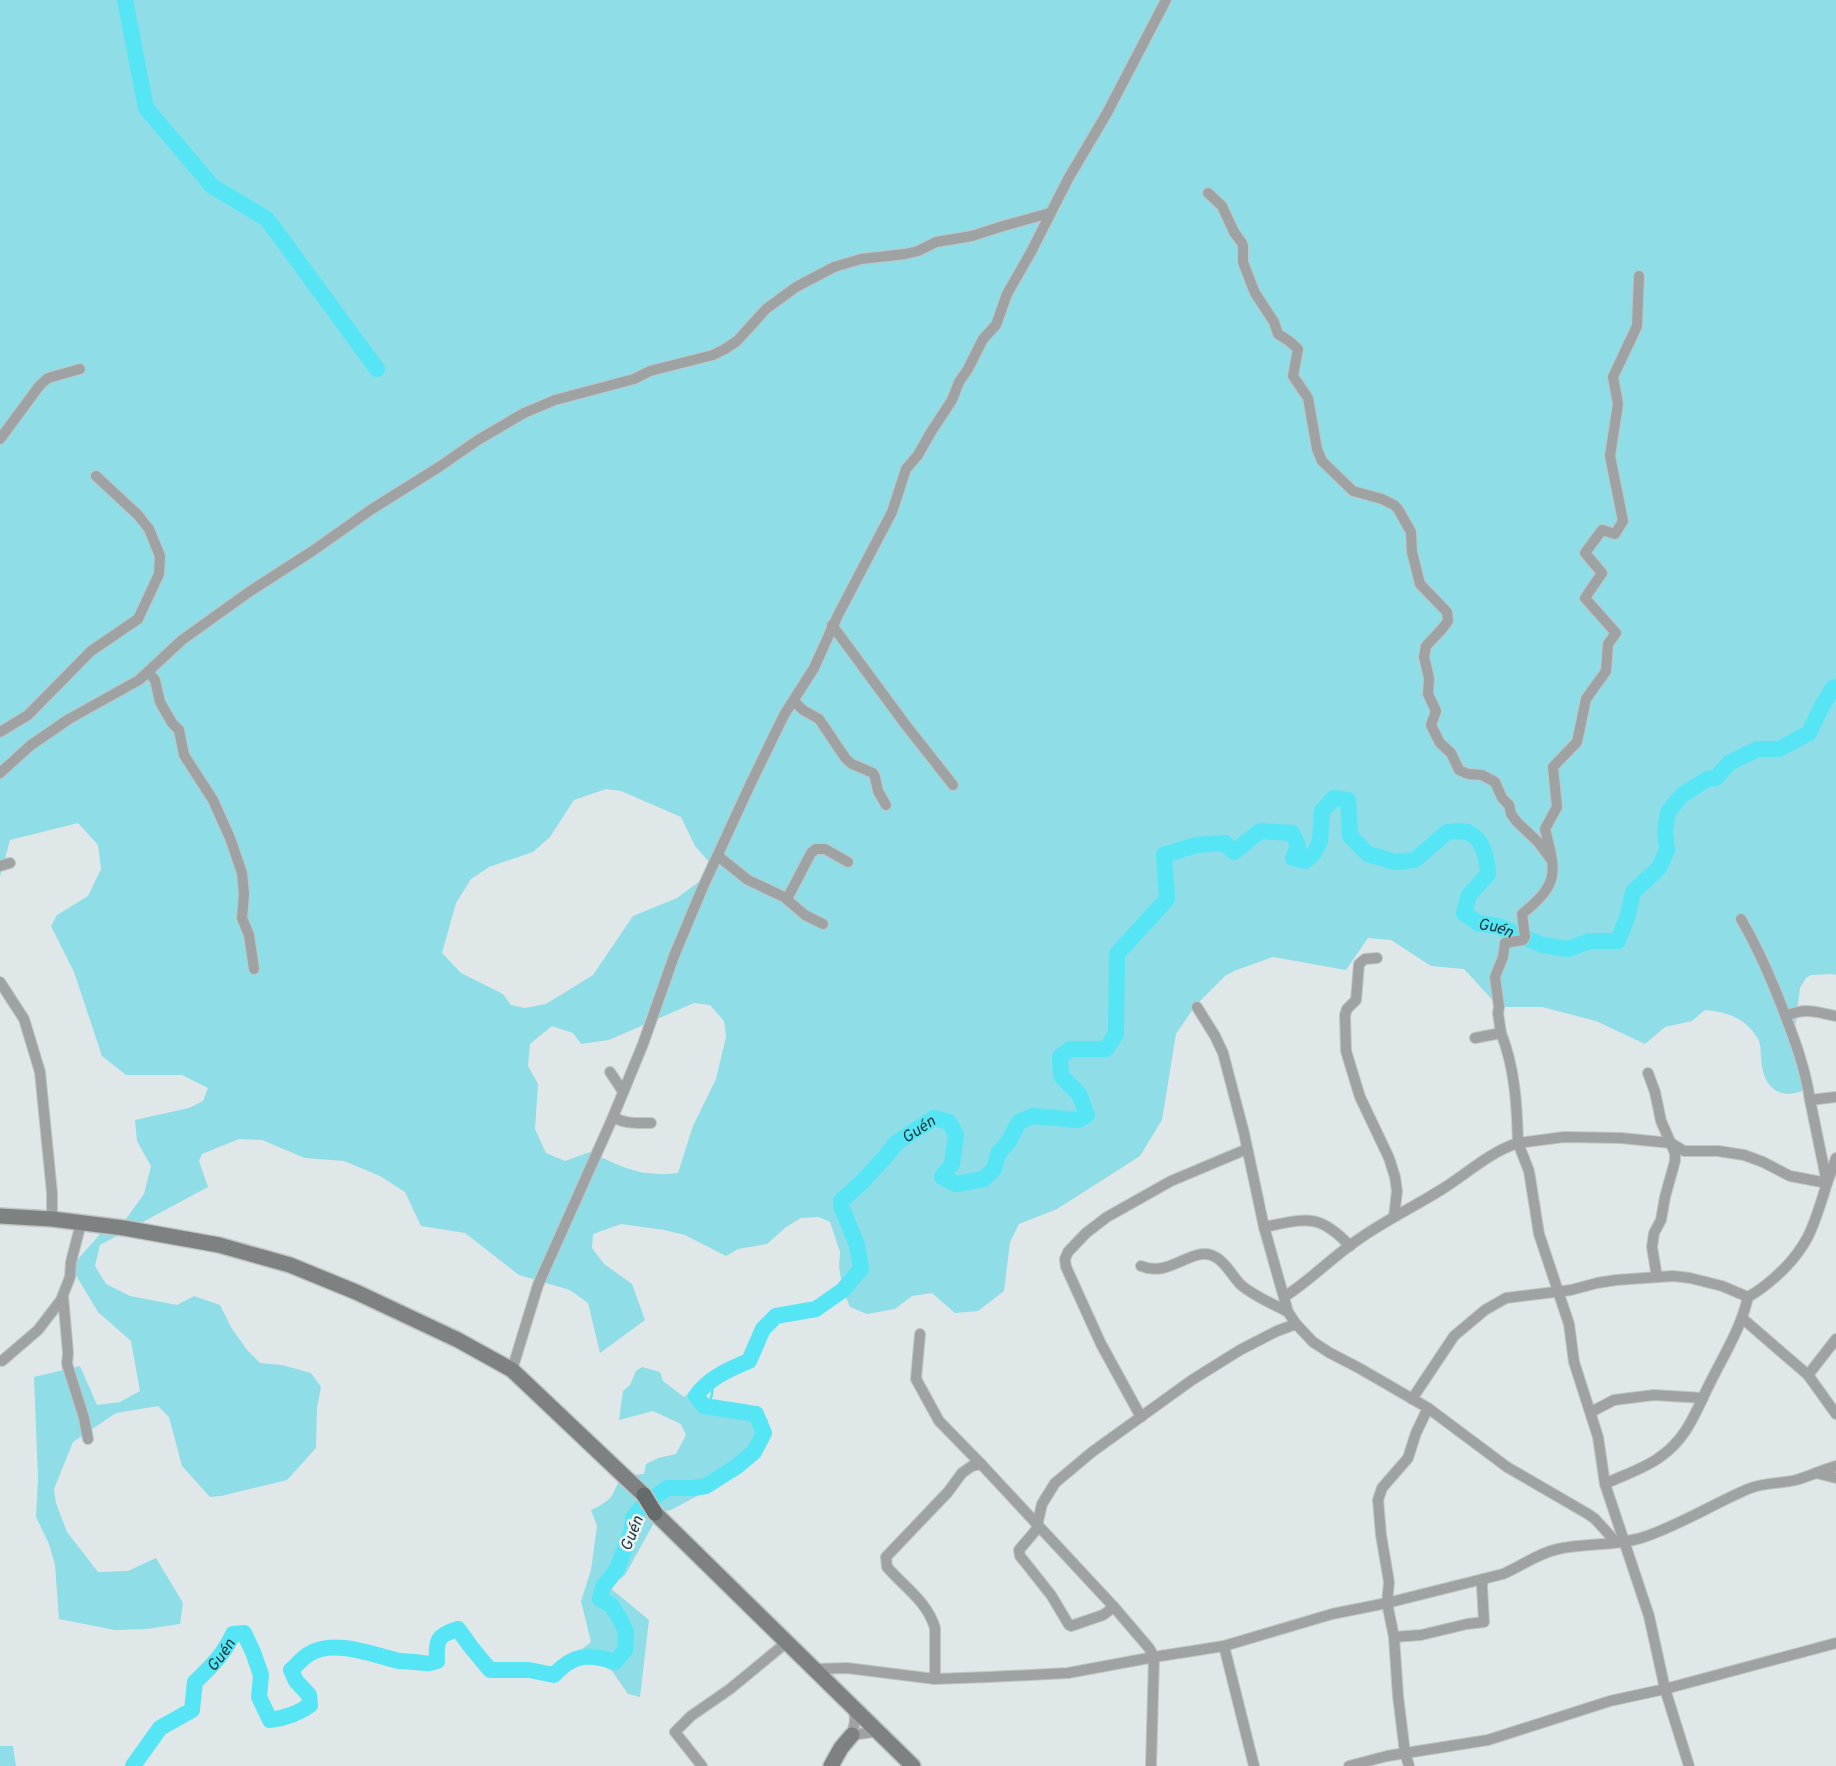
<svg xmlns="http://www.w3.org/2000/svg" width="1836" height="1766" viewBox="0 0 1836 1766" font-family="Overpass,sans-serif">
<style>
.green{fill:#8edde7;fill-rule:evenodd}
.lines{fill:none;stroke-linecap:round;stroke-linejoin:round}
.stream{stroke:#56e5f5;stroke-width:2.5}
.river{stroke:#56e5f5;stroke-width:16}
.street-casing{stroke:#bfc5c6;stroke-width:12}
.secondary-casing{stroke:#bfc5c6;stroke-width:18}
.primary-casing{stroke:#bfc5c6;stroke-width:18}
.street{stroke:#9fa2a2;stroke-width:10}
.secondary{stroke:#7d8182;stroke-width:15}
.primary{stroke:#656a6b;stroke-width:15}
.labels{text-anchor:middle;stroke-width:5;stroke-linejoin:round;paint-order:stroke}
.water-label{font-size:16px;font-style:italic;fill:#1b3336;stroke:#edf4f5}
</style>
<rect width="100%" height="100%" fill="#e0e7e8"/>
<g class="green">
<path d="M0,0h1836v975l-5,-1 -20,1 -5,3 -6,10 -5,40 12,61c-23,11 -41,3 -45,-23 -2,-9 0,-20 -4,-27 -12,-21 -31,-27 -53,-29l-13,11 -27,6 -20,17 -49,-23 -54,-14h-43l-35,-38 -33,-3 -40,-26 -23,-2 -22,32 -73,-13 -39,14 -9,5 -30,30 -19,28 -14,86 -22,36 -83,53 -38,15 -9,18 -6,49 -26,20 -23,2 -23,-20 -20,3 -17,13 -28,5 -17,-7 -7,-17 -4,-23 1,-15 -10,-30 -11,-5 -18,1 -15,9 -19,17 -29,5 -12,7 -41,-21 -21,-5 -43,-6 -28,10 -1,14 12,16 28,20 13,36 -45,33 -12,-50 -18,-13 -51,-15 -54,-42 -44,-7 -16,-34 -25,-16 -36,-15 -39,-3 -43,-18 -23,-1 -37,15 -3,7 9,26 -108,58 -5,21 11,18 24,12 47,9 17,-9 26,9 12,24 16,22 12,12 22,2 29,8 10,14 -4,21 -1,40 -29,32 -66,16 -11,1 -28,-31 -13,-49 -11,-11 -42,7 -43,29 -19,47 2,14 11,29 31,40 30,-1 28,-13 27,45 -3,21 -34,5 -31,1 -56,-11 -4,-54 -6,-21 -13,-27 2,-39 -4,-101 46,-11 17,39 23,-3 20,-11 -9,-50 -33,-29 -27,-45 31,-35 21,-9 21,-29 7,-28 -14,-25 -2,-21 54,-12 14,-7 5,-13 -26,-13h-56l-24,-19 -28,-84 -23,-46 6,-11 31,-19 13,-27 -3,-24 -20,-22 -68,17 -10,37zM606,789l15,2 60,26 14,29 15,17 -10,18 -23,17 -44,18 -40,59 -47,29 -21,4 -14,-3 -8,-11 -42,-21 -19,-20 14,-50 15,-24 18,-12 44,-15 17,-15 24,-37zM694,1003l16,2 14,16 2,16 -10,42 -23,47 -15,47c-38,4 -54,-5 -88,-21l-25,9 -19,-8 -11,-24 3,-45 -10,-18 2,-22 22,-18 21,7 8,11 28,-4z"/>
<path d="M642,1367l18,5 3,9 21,16 7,-6 23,11 45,8 9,10 -12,15 -4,14 -21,29 -60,32 -11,2 -35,63 -16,12 40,33 -9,77 -12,-3 -16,-23 -12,-7 -24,-10 15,-12 -10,-41 10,-31 6,-44 -6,-16c22,-10 21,-14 30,-34l23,-2 2,-10 12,-6 18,-4 10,-19 -5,-11 -28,-13 -34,9 4,-29 7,-6 6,-14z"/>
<polygon points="0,1746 13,1746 16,1766 0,1766"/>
</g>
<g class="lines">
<path class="stream" d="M704,1406c9,-6 9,-14 8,-25"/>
<g class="river">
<polyline points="125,0 146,108 212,186 267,219 377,369"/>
<path id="s1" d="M133,1766l27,-38 32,-18 3,-28c16,-15 29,-28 38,-48l11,-1 9,19 8,23 -2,22 11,23c15,-2 28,-6 40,-15l-1,-10 -13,-14 -5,-11c6,-5 11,-12 18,-16 24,-15 62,0 86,6 7,2 13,1 20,2 9,1 13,3 22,-1 -1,-21 0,-26 21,-32l13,18 19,23h39l25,5c19,-21 35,-22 61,-13l10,-12 1,-18 -6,-13 -9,-14 -11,-6 3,-12 14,-18 15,-39 1,-12 9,-11 25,-19h27l12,-2 30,-19 18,-15 10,-19 -8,-19 -52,-8 -8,-10c12,-18 34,-27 53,-35l14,-32 13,-13 40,-7 27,-19 18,-21 -4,-24 -16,-39v-5l21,-19 24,-26 10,-13 38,-25 15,4 7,13 -4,29 -10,13 14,7 28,-5 10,-10 4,-15 11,-13 10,-19 14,-6 45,4 9,-5 -8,-21 -18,-18 -1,-19 10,-8h36l10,-15 1,-80 50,-55 -3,-44 32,-10 29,-2 9,9 26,-21 32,2 6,12 -5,13 12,3 9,-8 6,-12 2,-30 12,-13 14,2 2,36 18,18 27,8 20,-2 32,-28c6,0 15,-2 20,0 17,7 20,27 21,42l-19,21 -5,18 14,10 20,3 44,19 26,4 22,-8h28l10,-26 5,-23 26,-24 8,-18 -2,-19 3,-19 14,-17 25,-16 9,-1 13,-15 29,-14h21l30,-16 13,-27 11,-18 3,-1"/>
</g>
<g class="street-casing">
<g id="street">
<polyline points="1208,193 1222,206 1234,232 1242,243 1243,246 1243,262 1251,283 1255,293 1274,322 1278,334 1289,341 1298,349 1293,376 1308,398 1317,449 1322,461 1353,491 1382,499 1394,505 1398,509 1411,532 1412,552 1420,584 1447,612 1448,621 1442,629 1426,646 1424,657 1429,678 1428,694 1436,711 1431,725 1440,743 1451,753 1459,770 1468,774 1482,775 1495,782 1502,798 1509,805 1511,814 1517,822 1538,842 1550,858"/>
<polyline points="0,439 40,385 48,378 80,369"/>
<polyline points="832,625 905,724 953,785"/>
<polyline points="148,672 155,680 160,702 172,723 179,730 184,755 213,800 230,838 242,873 244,894 242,918 249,935 254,969"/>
<polyline points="794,701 803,710 819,719 846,759 852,764 873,773 875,777 878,791 886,805"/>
<polyline points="0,732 28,715 91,651 138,619 159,574 160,556 149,529 138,515 96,476"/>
<polyline points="0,773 31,745 69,719 139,680 182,640 249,592 314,550 372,509 439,467 478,440 524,413 555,400 634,379 650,371 713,355 725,349 737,341 766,309 796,287 834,267 861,259 905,254 918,251 936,242 972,236 1003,226 1050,213"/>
<polyline points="718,856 748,880 784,897 805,915 823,924"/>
<polyline points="0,866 10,863"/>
<polyline points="787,899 811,853 816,849 825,849 848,862"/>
<path d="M1741,919c17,29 29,57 41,88 12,31 23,60 28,93"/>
<polyline points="1377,958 1365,959 1359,964 1356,1000 1347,1009 1345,1015 1346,1051 1360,1097 1389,1158 1395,1177 1397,1191 1394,1217"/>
<polyline points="0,982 24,1019 40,1072 52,1193 52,1219"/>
<polyline points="1197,1007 1215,1036 1223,1053 1244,1133 1264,1227 1288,1312 1296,1324 1313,1342 1330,1353 1359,1368 1428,1408 1507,1467 1588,1514 1595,1519 1616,1542"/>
<path d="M1786,1016c20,-9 29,-4 50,0"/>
<path d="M1501,1033l-3,-20 1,-6 -4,-30 8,-20 2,-14 18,-3 2,-3 -3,-23c38,-31 34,-41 23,-85l12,-22 -4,-40 24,-25 9,-43 20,-28 2,-27 8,-11 -31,-35 17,-25 -17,-20 17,-23 13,4 8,-13 -13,-65 8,-52 -5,-27 24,-51 2,-50"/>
<path d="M1475,1038l26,-5c14,35 16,73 17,110l46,-6 57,1 50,5 13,8h34l26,4 19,7 27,14 37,7c-13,43 -19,66 -54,96 -8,7 -16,13 -25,18"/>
<polyline points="610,1072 622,1090 624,1090"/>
<polyline points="1648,1073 1655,1092 1661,1121 1675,1153 1675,1161 1665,1197 1661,1220 1654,1233 1652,1247 1657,1277"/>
<polyline points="1836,1097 1810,1100 1827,1183 1836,1158"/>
<path d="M613,1117c12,7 24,6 38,6"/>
<path d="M1264,1227c42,-8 54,-15 86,19"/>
<path d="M1141,1266c27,12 50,-18 70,-11 13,4 21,21 30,30 14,12 31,18 47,27"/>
<polyline points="63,1296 68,1353 67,1364 84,1418 88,1439"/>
<path d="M1284,1297c27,-17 48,-40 75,-58 28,-20 59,-34 88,-53 23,-15 45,-35 71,-43l11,28 10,63 30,90 5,38 24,75 7,47 44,132 16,73 24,77"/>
<polyline points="1742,1318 1808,1375 1836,1339"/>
<polyline points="920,1334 916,1379 939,1421 981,1464 1114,1607 1149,1648 1154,1657 1151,1766"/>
<polyline points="2,1361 38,1330 61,1300 70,1277 71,1262 81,1223"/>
<polyline points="512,1370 538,1285 613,1117 643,1044 674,956 702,889 750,785 784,715 814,668 838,615 892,512 906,469 918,455 931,432 952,400 959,382 968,369 983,339 996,325 1007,294 1031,252 1068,179 1107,113 1166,0"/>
<polyline points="1808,1375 1836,1414"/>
<path d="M1412,1399l42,-63 31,-26 21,-12 65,-8 26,-7 19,-3 57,-4 17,2 32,8 26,11c-7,31 -23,56 -37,84 -15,29 -23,57 -51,76 -16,12 -37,18 -55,27"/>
<polyline points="1591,1412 1614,1400 1654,1395 1703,1398"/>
<polyline points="1141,1417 1101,1344 1066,1267 1065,1259 1068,1252 1086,1233 1107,1217 1171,1181 1247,1149"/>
<polyline points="1816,1473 1836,1478"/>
<polyline points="1114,1607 1103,1615 1071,1626 1069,1625 1051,1595 1020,1556 1019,1550 1036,1530 1042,1504 1055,1483 1092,1452 1192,1380 1240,1350 1277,1331 1296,1324"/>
<polyline points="1394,1637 1421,1635 1467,1624 1484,1622 1482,1586 1483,1579"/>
<path d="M1224,1646l108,-32 55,-11 116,-29c19,-8 35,-21 55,-25 28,-6 59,-3 86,-12 36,-12 69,-33 104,-48 16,-7 32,-5 48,-9 14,-4 26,-10 40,-14"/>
<polyline points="815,1669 847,1668 935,1679 989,1677 1068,1673 1154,1657 1224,1646 1254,1766"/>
<path d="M935,1679v-51c-8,-27 -31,-41 -48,-61l-1,-10 62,-65 14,-19 10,-7 9,-2"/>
<polyline points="852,1735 873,1732 880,1735"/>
<polyline points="852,1735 855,1721 854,1708"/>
<polyline points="702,1766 675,1732 691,1716 730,1689 787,1642"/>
<polyline points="1349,1766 1387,1756 1488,1740 1610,1701 1665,1689 1836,1643"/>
<polyline points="1409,1766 1405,1753 1398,1696 1394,1637 1387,1603 1389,1582 1381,1535 1378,1500 1382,1488 1408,1458 1416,1433 1428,1408"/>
</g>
</g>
<g class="secondary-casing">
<g id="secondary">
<polyline points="0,1216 52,1219 124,1228 219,1245 290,1265 356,1292 458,1340 512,1370 644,1495"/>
<polyline points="655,1513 913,1766"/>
<polyline points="831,1766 841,1748 852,1735"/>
</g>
</g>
<g class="primary-casing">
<polyline id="primary" points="644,1495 655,1513"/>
</g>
<use href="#street" class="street"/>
<use href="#secondary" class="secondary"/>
<use href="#primary" class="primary"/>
</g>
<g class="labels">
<g class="water-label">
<text dy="6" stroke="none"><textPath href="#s1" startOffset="2742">Guén</textPath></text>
<text dy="6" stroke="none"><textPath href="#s1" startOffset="1559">Guén</textPath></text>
<text transform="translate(631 1533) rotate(-68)" y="6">Guén</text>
<text dy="6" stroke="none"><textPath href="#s1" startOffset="149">Guén</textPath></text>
</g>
</g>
</svg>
